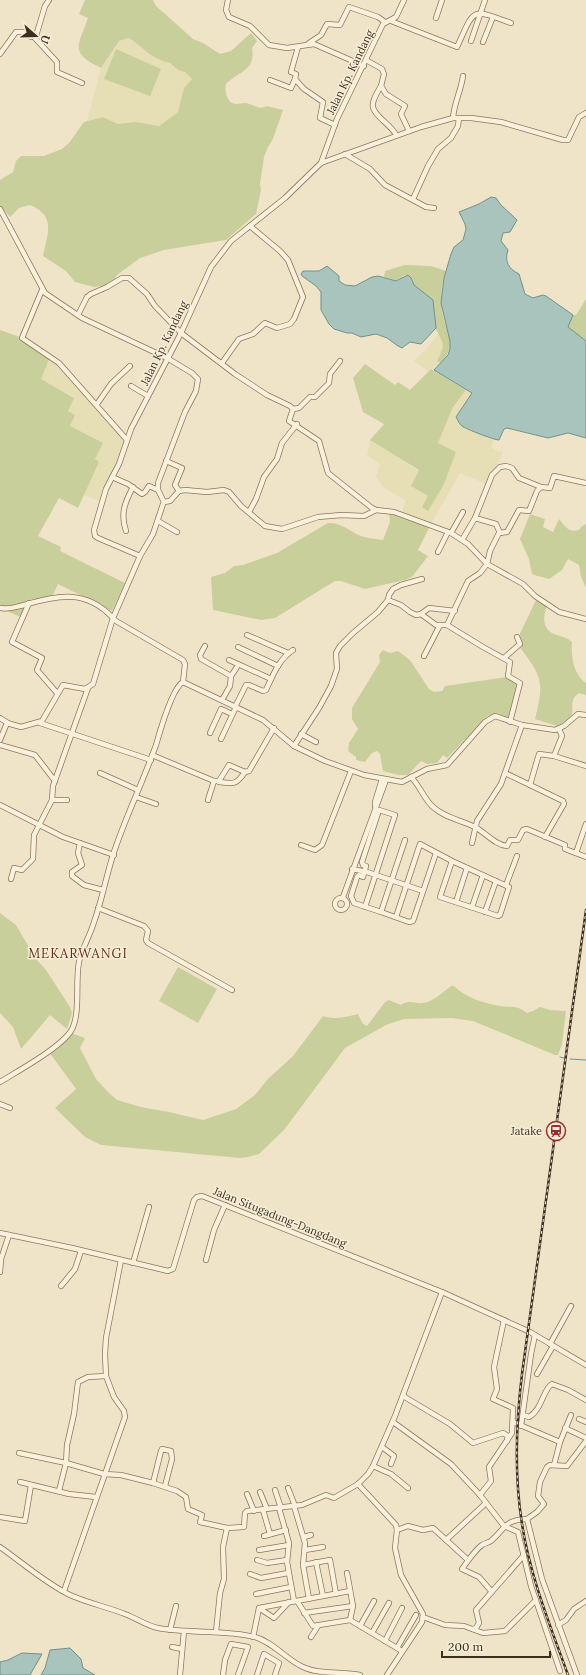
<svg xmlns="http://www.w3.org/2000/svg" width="586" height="1675" viewBox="0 0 586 1675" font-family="Lora,serif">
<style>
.farmland{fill:#e6deb5}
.green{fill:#c9cf9b}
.water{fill:#a9c4bc;stroke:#6f938a}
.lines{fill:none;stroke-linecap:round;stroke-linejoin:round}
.stream{stroke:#6f938a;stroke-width:1}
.minor-casing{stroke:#8d765c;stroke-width:6}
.minor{stroke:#faf1dc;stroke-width:4.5}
.rail-casing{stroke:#3d2e20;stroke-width:2.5}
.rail{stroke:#f7eed8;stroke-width:1;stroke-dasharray:3;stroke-linecap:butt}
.labels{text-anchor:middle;stroke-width:3;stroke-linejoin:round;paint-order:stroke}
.street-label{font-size:11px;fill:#3d2e20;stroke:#f7eed8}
.poi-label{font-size:11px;fill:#3d2e20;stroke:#f7eed8;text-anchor:end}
.quarter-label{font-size:13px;letter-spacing:1px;fill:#6b2e1e;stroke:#f7eed8}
</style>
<rect width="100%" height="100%" fill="#f0e4c8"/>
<g class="farmland">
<polygon points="128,38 132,40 157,60 170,63 178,70 185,72 192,79 184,88 178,112 159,126 136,122 118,124 103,117 87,121 101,68 119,41"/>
<polygon points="439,332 443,341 443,348 437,361 440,363 434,370 431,369 428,371 414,361 430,345"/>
<polygon points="50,357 78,384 124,439 121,452 103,489 101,502 84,495 98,462 70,426 68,411 74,397 41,379"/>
<polygon points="466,390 472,393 456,417 461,426 493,440 492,448 499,452 503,452 488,485 460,473 431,524 401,513 406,501 383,487 376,477 380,465 367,455 370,440 419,471 456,452 438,443 453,407"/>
</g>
<g class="green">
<path d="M85,0h68l3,6 37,33 10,4 17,11 11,-3 20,-18 6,8 -5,7c4,23 -13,23 -26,36 -2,6 1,20 10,20 3,0 6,-1 10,-1 5,1 10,4 15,5l6,-2 16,4 -10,29 -5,8 -4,10 -4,27 1,6 -5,24 -30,26 -62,10 -24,8 -23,17 -4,7 -5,3 -14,2 -19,-5 -9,-11 -23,-15c4,-21 14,-40 -13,-51l-11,3 -9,9 -10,-12v-25l13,-8 3,-11 5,-5h23l18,-7 7,-6 15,-21 19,-5 15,7 18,-2 23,4 19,-14 6,-24 8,-9 -7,-7 -7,-2 -8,-7c-15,-2 -26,-14 -38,-23l-4,-2 -9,3 -18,27c-32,-15 -23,-22 -13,-50l-9,-4z"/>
<polygon points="116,49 161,69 150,96 104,79"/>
<path d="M405,265l26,1 15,5c-4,12 -6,27 -4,40 3,21 18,33 -2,52l-3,-2c9,-18 7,-15 -1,-32 -3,-9 -3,-20 -3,-29l-19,-15 -3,-7 -6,-3 -9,6 -12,-4 1,-6z"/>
<polygon points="586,299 586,341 568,327 573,315 576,315"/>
<polygon points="0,330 25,339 50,357 41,379 74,398 68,411 75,415 70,426 103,443 95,459 99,462 78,508 59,498 38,536 61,547 60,551 125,583 112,611 58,584 52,597 30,605 22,618 7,611 0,611"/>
<polygon points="365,364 395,385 398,382 410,390 431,369 466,390 453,407 438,443 456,452 444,484 428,511 422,507 428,496 411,486 419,470 370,440 384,424 363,412 353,378"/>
<path d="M389,512l42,12 -13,26 10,6 -16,21 -7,3 -40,9 -24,-8h-6l-60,37 -14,2 -48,-10 -2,-33 14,-4 9,-7 9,-1 34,-12 51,-30c13,-1 21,8 33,13 6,2 15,3 22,4l7,-18z"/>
<path d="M530,514l15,5 -2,8 10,5 6,-13c6,7 9,14 20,11l3,-4 4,-2v64l-5,-11 -2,-12 -11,-6 -6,11 -13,9 -15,-4 -2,-1 -3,-15 -9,-20z"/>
<path d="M537,598l10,8c-4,10 -5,23 7,28 7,3 13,3 18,8 -1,14 1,32 14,41v12l-7,-2c-9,6 -6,12 -7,21l-4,6 -11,6 -22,-7c11,-41 5,-44 -19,-77z"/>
<polygon points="383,650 390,653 398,651 410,660 429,689 434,692 442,691 445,686 507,677 519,681 509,717 497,714 488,716 447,758 443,755 437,763 427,764 421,761 408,775 398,775 383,771 380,754 377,751 372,753 365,762 356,760 356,757 348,751 349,743 358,729 352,719 352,708 380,662 379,655"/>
<polygon points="0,913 16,925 36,959 46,970 70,1007 72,1013 67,1029 50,1015 21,1049 13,1027 0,1013"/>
<polygon points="178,967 217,989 198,1023 159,1001"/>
<path d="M451,986h3c12,12 30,17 46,20 12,2 16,-2 27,7l6,-2 7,-4 10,3 16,1 -4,33 -4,11h-3l-82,-34 -21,-3 -48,1 -18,6 -41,23 -61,82 -25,24 -11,3 -8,1 -139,-13 -16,-8 -30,-29 21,-19 -27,-37 22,-19 14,5 -5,10 16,31 12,13 9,8 24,7 28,5 34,8 33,-11 19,-14 13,-16 25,-23 30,-40c13,4 22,1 35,-2l5,10 4,2 18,-24 4,-2 12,5c7,-6 14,-1 22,-2 10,-1 20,-11 28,-17z"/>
</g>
<g class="water">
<path d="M491,197l5,1 5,7 16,15 -7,12 -7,1 -2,8 7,9c-4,12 1,19 11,24l6,20 8,4 10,-3 3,1 27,19 -5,12 18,14v97l-18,-5 -20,5 -41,-10 -3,1 -5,11c-5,0 -33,-11 -37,-14 -3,-2 -4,-6 -6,-9l16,-24 -38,-23 14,-15 2,-6v-8l-9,-38 3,-25 7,-24 3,-7 9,-7 3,-11 -1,-5 -6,-12 20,-8z"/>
<polygon points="327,266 339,276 339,281 345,285 355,286 372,277 378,276 396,281 408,275 411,278 414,285 433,300 436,328 421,344 410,342 402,348 398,346 387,338 376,334 361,337 352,333 347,333 334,329 329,324 321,310 321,292 316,286 302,276 301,274 303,271 319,271"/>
<polygon points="70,1648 81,1659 83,1668 95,1675 41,1675 45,1668 50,1650"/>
<polygon points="22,1653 42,1654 30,1675 0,1675 0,1662 8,1660"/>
</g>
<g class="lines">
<g class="stream">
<polyline points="560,1057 564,1058"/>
<polyline points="570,1059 586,1060"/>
</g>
<g class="minor-casing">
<g id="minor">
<polyline points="228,0 226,10 229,17 250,26 269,45 287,48 314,44 364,66"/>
<polyline points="436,18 442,0"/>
<path d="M391,21l66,26c18,-39 13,-39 54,-24"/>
<polyline points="34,37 57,62 57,72 82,83"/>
<polyline points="471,41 485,0"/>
<polyline points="483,42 493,17"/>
<polyline points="309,43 321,35 327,24 340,25 349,7 378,17 385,22"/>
<polyline points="298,47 291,72 296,74 295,79 304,89 323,102 320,118 335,125"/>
<polyline points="0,54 16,32 23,32 31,37 36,36 45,6 49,0"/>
<polyline points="366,60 382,69 384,74 381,86 386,94 405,106 401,114 409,131"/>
<polyline points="270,80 291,88 295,79"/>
<path d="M381,86c-3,5 -7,11 -8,17 -3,11 19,22 23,32"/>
<path d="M453,118c1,-15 8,-27 10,-42"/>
<polyline points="345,154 370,169 385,185 426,207 434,208"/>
<polyline points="321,163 421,127 453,118 471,118 501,122 563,140 568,140 579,117 586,113"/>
<polyline points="413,199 428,166 438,149 451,138 458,126 459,118"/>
<polyline points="0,209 45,293 82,318 167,358 192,373 198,379 196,391 185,412 158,483 158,490 164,502 163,504 153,534 140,556"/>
<polyline points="42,290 22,338 59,363 127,440"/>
<polyline points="78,315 87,297 91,294 107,287 122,278 129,278 147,294 155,306 181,333 235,374 267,395 290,406 293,409 299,408 310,397 315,397 329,383 330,374 340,361"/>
<polyline points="222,363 239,339 253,334 265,323 277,328 290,324 294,319 303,297 288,260 280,251 250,226"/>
<polyline points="131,386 148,396"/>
<polyline points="97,404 111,384 130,366"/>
<polyline points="293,409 289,421 319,441 328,473 372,508 376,510 394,512 451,533 468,544 487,564 523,584 535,596 559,612 586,619"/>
<polyline points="166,461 182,468 175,485 179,491"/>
<polyline points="112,477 128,484 142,494 145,492 149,486 158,490"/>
<polyline points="164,502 170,501 179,491 185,490 207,492 224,490 229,492 241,506 265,526 282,529 318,517 342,515 364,516 376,510"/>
<polyline points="249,512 256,499 264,477 277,459 282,443 297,424"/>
<polyline points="475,518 496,524 500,533"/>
<polyline points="158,521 177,532"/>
<path d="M126,531c-6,-17 -1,-29 7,-44"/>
<polyline points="451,533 463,512"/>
<polyline points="462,540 475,518 492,475 500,467 506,466 512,468 519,478 541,487"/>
<polyline points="438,552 448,532"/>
<polyline points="388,600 401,605 410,612 416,615 421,614 429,608 455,611"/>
<polyline points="29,603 12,642 42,658 37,670 57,693"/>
<path d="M0,608c9,2 16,-1 24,-3 34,-10 62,-16 89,13l-20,66 -8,5 -22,-4 -21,36 -21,6 -14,-4 -7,17"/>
<polyline points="421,614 436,625 447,625 468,581 480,573 487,564 490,551 499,533 507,532 519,510 529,511 537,491 541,487 550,488 554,476 586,483"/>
<polyline points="447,625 483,647 510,662 508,676 520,683 510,722"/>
<polyline points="247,635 288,653"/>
<polyline points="205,646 200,655 201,659 231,676 230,686 222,700"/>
<polyline points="238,647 278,666"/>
<polyline points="424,656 440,625"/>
<polyline points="504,658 520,644 517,637"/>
<polyline points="229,660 271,679"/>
<polyline points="231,676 237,667"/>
<polyline points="183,682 185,664 183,660 116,621 113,618 140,556 98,538 95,536 94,530 106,489 119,464 131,429 181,333 211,267 231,241 285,198 321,163 337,119 383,24 396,17 404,0"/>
<polyline points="183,682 263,720 294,746 325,761 364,775 402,782 427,769 447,765 485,722 495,716 522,725 555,730 564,726 578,714 586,715"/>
<path d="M235,707l11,-22h3l14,6 3,-1c7,-15 13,-31 27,-40"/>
<polyline points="0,718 8,723"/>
<polyline points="40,723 151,760"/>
<polyline points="210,733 221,709 232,714"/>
<polyline points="301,734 316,742"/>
<polyline points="221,739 236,707"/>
<polyline points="0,745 35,755 55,781"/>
<polyline points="294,746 319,708 331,686 337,669 336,653 340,646 353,633 378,612 388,600 389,595 393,589 401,585 422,579"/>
<polyline points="152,755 214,781 219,781 229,765 245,772 249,771 274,728"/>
<polyline points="554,756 586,766"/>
<polyline points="100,773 138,790"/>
<polyline points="505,773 530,785"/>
<path d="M411,777c9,9 13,22 22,30 12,11 28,13 42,20 11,6 20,18 32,19l3,-6h8l5,-10 4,-1 38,16v4l21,8"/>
<path d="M219,782c15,2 17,3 26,-10"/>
<polyline points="136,797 156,804"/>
<polyline points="52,800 53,786 88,688"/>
<polyline points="208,800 214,781"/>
<polyline points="0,805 63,837 114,855"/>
<polyline points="375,806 375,802 382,779"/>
<polyline points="545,837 564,804 563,801 530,785 539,754 554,756 562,736 559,729"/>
<polyline points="80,843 78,853 82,865 72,872 72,876 84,885 103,890"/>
<polyline points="472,843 477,821 501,784 522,725"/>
<polyline points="301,845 315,850 322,845 351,771"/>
<polyline points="576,853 586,824"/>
<polyline points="352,869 367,872 423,891"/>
<polyline points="11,879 14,868 22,870 33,859 34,835 52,800 67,800"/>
<polyline points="506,885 517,856"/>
<polyline points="343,897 386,780"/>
<circle cx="341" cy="904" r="6"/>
<polyline points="456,902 467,868"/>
<polyline points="365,907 395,815 379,810 362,862 363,865 366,866 363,877 359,875 357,877 351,896 354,903 381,912 405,840"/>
<polyline points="472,907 483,875"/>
<polyline points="98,908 144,926 148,931 146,940 148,943 232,990"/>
<polyline points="381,912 409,922 413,921 436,853"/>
<polyline points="485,912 496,881"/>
<polyline points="396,917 420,844 452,861 509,887 500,915 498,916 440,897 452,861"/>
<path d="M0,1082c18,-11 60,-34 71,-51 10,-16 4,-50 8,-69 3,-14 11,-26 15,-40 8,-22 12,-45 19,-67 12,-37 30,-73 43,-110 4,-14 16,-57 27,-63"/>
<polyline points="0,1104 10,1108"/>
<polyline points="0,1233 72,1248 168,1271 173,1269 194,1200 197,1197 202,1196 442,1292 530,1332 586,1365"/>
<polyline points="206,1260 214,1230 225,1205"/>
<polyline points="133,1263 149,1207"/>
<polyline points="0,1272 1,1259 9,1235"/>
<polyline points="61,1286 75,1269 81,1251"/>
<polyline points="550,1344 571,1306"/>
<polyline points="537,1374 553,1346"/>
<polyline points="403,1396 450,1424 473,1443 503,1433 508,1436 507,1441"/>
<path d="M523,1415l6,2c13,-7 14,-28 23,-33l16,6 18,10"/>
<polyline points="579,1419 586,1422"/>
<polyline points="393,1422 451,1464 480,1495 504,1526 518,1532 531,1586 560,1671"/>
<polyline points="513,1422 560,1442 571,1415"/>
<polyline points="521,1426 531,1354 535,1335"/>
<polyline points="565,1428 586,1438"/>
<polyline points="382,1447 394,1456 391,1464"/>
<polyline points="19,1453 66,1463 104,1474 121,1475 153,1483 177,1491 186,1497 188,1509 202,1515 200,1522 227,1528 244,1527 245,1513 247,1511 302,1505 326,1495 334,1498 358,1484 368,1474 373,1466 395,1416 442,1292"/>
<polyline points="554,1465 560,1442"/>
<polyline points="373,1466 391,1474 408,1488"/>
<polyline points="20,1482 69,1494 96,1497"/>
<polyline points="153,1483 161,1451 162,1449 171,1451 172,1459 165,1486"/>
<polyline points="358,1484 396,1525 397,1530 395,1548 401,1575 423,1614 422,1622 387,1675"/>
<polyline points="288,1488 295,1506"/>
<polyline points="275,1490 281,1508"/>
<polyline points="59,1491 66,1463 67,1445 74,1414 78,1382 88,1377 106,1376"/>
<polyline points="260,1492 267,1509"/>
<polyline points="247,1494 254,1511"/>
<polyline points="480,1495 491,1481 489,1467 512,1433 513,1408 493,1399 497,1389 494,1367 504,1320"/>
<polyline points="294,1506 305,1543 303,1565 309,1599"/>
<polyline points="279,1508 289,1543 287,1562 294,1601"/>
<polyline points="263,1510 270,1534"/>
<polyline points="0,1517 25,1521 31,1485"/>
<polyline points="397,1530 408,1526 423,1530 433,1528 468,1560"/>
<polyline points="264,1536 286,1530"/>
<polyline points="304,1537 311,1535"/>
<polyline points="446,1540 486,1503"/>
<path d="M0,1547c23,16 45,36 70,48 18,8 37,12 55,19 11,4 22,12 33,14 32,6 65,1 97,9 18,5 32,23 48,30 17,8 39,4 57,8"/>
<polyline points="259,1550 289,1545"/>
<polyline points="305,1550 323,1547"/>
<polyline points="257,1560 267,1563 287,1560"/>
<polyline points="316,1562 323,1596"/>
<polyline points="303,1565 330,1560 336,1594"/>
<polyline points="347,1573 353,1606 350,1620"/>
<polyline points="250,1574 261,1578 288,1573"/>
<polyline points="64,1591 125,1417 124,1411 114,1397 106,1376 105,1354 106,1338 121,1260"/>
<path d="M492,1592l-13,-15 -17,-8c6,-8 12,-18 20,-24 3,-2 6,-2 9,-4 15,-13 13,-21 36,-22"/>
<polyline points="256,1594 291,1587"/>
<polyline points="297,1601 313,1626 350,1620 402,1651"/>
<polyline points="259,1608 274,1618 289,1602"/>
<polyline points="304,1613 353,1606"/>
<polyline points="423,1617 445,1625 464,1626 483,1633 505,1631 536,1600"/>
<polyline points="558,1625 566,1620 574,1609 586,1601"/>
<polyline points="360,1626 374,1601"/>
<polyline points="473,1629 476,1628 479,1623 476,1610 524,1555"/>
<polyline points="170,1630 176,1606"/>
<polyline points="216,1632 220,1593 224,1579 223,1547 227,1528"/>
<polyline points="372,1633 389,1603"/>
<polyline points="253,1637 259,1608 350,1591"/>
<polyline points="311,1637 318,1626"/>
<polyline points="385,1641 402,1608"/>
<polyline points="172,1647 182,1649"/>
<polyline points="397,1648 416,1615"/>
<polyline points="180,1675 184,1631"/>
<polyline points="223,1675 225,1660 231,1644 248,1647 238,1675"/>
<polyline points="257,1675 264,1654 279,1663 275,1675"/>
<polyline points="577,1675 542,1579 527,1519 537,1512 544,1504 538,1496 540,1482 547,1467 550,1465 567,1466 586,1441"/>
</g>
</g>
<use href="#minor" class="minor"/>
<g class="rail-casing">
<path id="rail" d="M568,1675c-18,-50 -38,-99 -46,-151 -8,-50 -6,-101 0,-150l64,-464"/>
</g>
<use href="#rail" class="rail"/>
</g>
<defs>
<g id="station-ring" transform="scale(1)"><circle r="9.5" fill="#f7eed8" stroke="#9e2a2b" stroke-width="1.5"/><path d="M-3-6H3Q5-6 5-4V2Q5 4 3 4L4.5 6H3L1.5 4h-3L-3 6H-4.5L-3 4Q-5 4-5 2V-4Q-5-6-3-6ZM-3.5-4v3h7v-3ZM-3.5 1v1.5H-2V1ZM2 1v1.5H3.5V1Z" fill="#9e2a2b"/></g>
</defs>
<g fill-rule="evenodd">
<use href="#station-ring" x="556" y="1131"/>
</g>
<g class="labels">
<g class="street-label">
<text transform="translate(350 72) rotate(-64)" y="4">Jalan Kp. Kandang</text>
<text transform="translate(164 343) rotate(-64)" y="4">Jalan Kp. Kandang</text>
<text transform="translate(280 1217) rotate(22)" y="4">Jalan Situgadung-Dangdang</text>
</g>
<g class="poi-label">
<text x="542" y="1135">Jatake</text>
</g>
<g class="quarter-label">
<text x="78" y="958">MEKARWANGI</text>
</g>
</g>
<g transform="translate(36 36) rotate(110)" stroke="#f7eed8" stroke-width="3" paint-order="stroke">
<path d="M0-3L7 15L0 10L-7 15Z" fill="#3d2e20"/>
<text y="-6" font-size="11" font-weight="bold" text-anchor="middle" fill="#3d2e20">U</text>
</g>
<path d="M442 1651v6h108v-6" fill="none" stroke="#3d2e20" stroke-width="2"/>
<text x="448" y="1651" font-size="12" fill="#3d2e20" stroke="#f7eed8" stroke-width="3" paint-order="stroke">200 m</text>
</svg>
